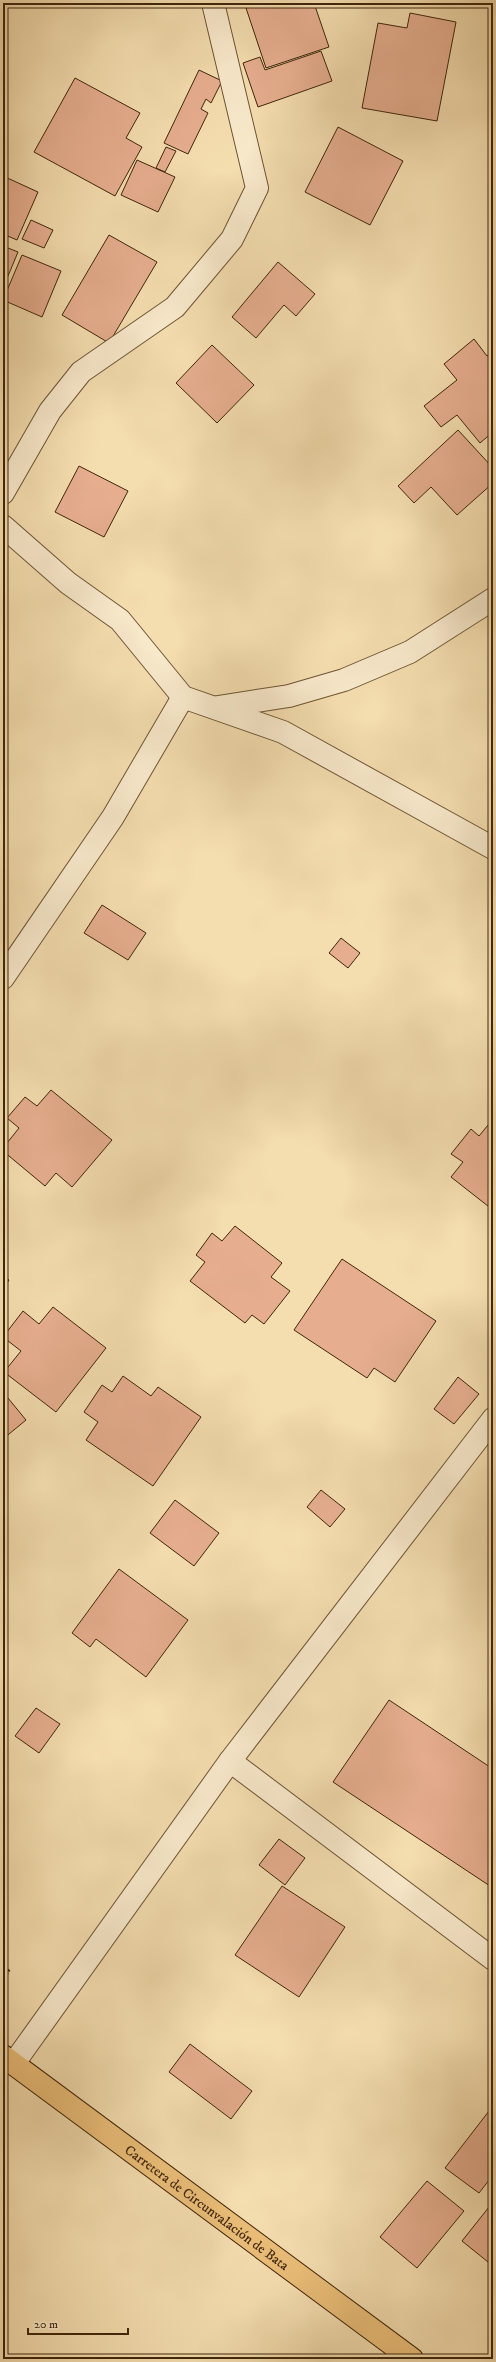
<svg xmlns="http://www.w3.org/2000/svg" width="496" height="2362" viewBox="0 0 496 2362" font-family="'IM FELL DW Pica',serif">
<style>
.building{fill:#e6ae8f;stroke:#40260b}
.lines{fill:none;stroke-linecap:round;stroke-linejoin:round}
.minor-casing{stroke:#6d5434;stroke-width:24}
.primary-casing{stroke:#40260b;stroke-width:24}
.path{stroke:#40260b;stroke-width:2.5;stroke-dasharray:3 2;stroke-linecap:butt}
.minor{stroke:#f8e9cb;stroke-width:22}
.primary{stroke:#eabe78;stroke-width:22}
.labels{text-anchor:middle;stroke-width:3.5;stroke-linejoin:round;paint-order:stroke}
.street-label{font-size:14px;fill:#40260b;stroke:#f8e9cb}
</style>
<rect width="100%" height="100%" fill="#f4ddaf"/>
<filter id="stains"><feTurbulence type="fractalNoise" baseFrequency=".005" numOctaves="4"/><feColorMatrix values="0 0 0 0 .2 0 0 0 0 .09 0 0 0 0 .02 0 0 0 .5 -.17"/></filter>
<radialGradient id="worn" r=".72"><stop offset=".6" stop-color="#630" stop-opacity="0"/><stop offset="1" stop-color="#630" stop-opacity=".3"/></radialGradient>
<g class="building">
<polygon points="261,3 314,3 329,47 266,68 246,8"/>
<polygon points="410,13 456,22 437,121 362,108 378,23 407,28"/>
<polygon points="321,51 332,81 258,107 243,63 260,57 265,70"/>
<polygon points="199,70 222,81 211,103 206,99 201,109 208,113 188,154 164,143"/>
<polygon points="75,78 140,113 126,138 142,147 115,196 34,152"/>
<polygon points="338,127 403,161 370,225 305,192"/>
<polygon points="166,147 176,151 165,172 156,168"/>
<polygon points="137,160 175,177 158,212 121,195"/>
<polygon points="3,176 38,192 17,240 3,234"/>
<polygon points="31,220 53,230 44,248 22,239"/>
<polygon points="109,235 157,262 109,343 62,315"/>
<polygon points="3,246 18,252 3,288"/>
<polygon points="22,255 61,271 42,317 3,300"/>
<polygon points="278,262 315,294 296,316 284,305 256,338 232,317"/>
<polygon points="474,339 487,356 493,352 493,432 480,443 457,415 441,427 424,406 457,380 444,364"/>
<polygon points="212,345 254,385 217,423 176,383"/>
<polygon points="458,430 493,468 493,483 457,515 431,487 414,503 398,486"/>
<polygon points="79,466 128,491 104,537 55,512"/>
<polygon points="102,905 146,933 128,960 84,933"/>
<polygon points="341,938 360,953 348,968 329,953"/>
<polygon points="51,1090 112,1140 72,1187 56,1173 45,1186 3,1151 3,1148 19,1128 7,1118 25,1097 37,1106"/>
<polygon points="493,1119 493,1210 451,1177 463,1162 451,1154 471,1129 479,1136"/>
<polygon points="235,1226 282,1263 271,1277 290,1291 264,1324 252,1315 245,1323 190,1281 205,1262 196,1255 212,1233 222,1241"/>
<polygon points="342,1259 436,1321 395,1382 374,1368 367,1378 294,1330"/>
<polygon points="3,1276 9,1280 3,1289"/>
<polygon points="53,1307 106,1348 56,1412 4,1372 21,1351 3,1337 23,1311 39,1324"/>
<polygon points="123,1376 151,1396 158,1387 201,1417 153,1486 86,1440 98,1422 84,1412 102,1385 112,1392"/>
<polygon points="458,1377 479,1394 454,1424 434,1409"/>
<polygon points="3,1392 26,1420 3,1439"/>
<polygon points="321,1490 345,1509 330,1527 307,1507"/>
<polygon points="175,1500 219,1533 194,1566 150,1533"/>
<polygon points="119,1569 188,1620 146,1677 96,1639 90,1647 72,1633"/>
<polygon points="389,1700 493,1769 493,1888 333,1782"/>
<polygon points="36,1708 60,1724 39,1753 15,1736"/>
<polygon points="279,1839 305,1858 285,1885 259,1865"/>
<polygon points="282,1886 345,1927 299,1997 235,1955"/>
<polygon points="190,2044 252,2091 231,2119 169,2072"/>
<polygon points="489,2111 493,2114 493,2175 479,2193 445,2168"/>
<polygon points="427,2181 464,2211 417,2268 380,2237"/>
<polygon points="493,2202 493,2266 462,2241"/>
</g>
<g class="lines">
<g class="minor-casing">
<g id="minor">
<polyline points="3,493 50,411 81,372 175,307 232,239 257,188 213,3"/>
<polyline points="3,526 68,583 120,620 183,697 283,732 493,848"/>
<polyline points="218,707 289,696 344,680 410,652 493,599"/>
<polyline points="3,978 113,817 183,697"/>
<polyline points="230,1761 493,1959"/>
<polyline points="14,2063 230,1761 493,1419"/>
</g>
</g>
<g class="primary-casing">
<g id="primary">
<path id="s1" d="M3,2056l409,303"/>
</g>
</g>
<polyline class="path" points="3,1966 9,1971 3,1979"/>
<use href="#minor" class="minor"/>
<use href="#primary" class="primary"/>
</g>
<g class="labels">
<g class="street-label">
<text dy="5" stroke="none"><textPath href="#s1" startOffset="254">Carretera de Circunvalación de Bata</textPath></text>
</g>
</g>
<rect width="496" height="2362" fill="none" stroke="#f4ddaf" stroke-width="16"/>
<rect x="4" y="4" width="488" height="2354" fill="none" stroke="#40260b" stroke-width="2"/>
<rect x="8" y="8" width="480" height="2346" fill="none" stroke="#40260b"/>
<path d="M28 2328v6h100v-6" fill="none" stroke="#40260b" stroke-width="2"/>
<text x="34" y="2328" font-size="12" fill="#40260b" stroke="#f8e9cb" stroke-width="3" paint-order="stroke">20 m</text>
<rect width="100%" height="100%" filter="url(#stains)"/>
<rect width="100%" height="100%" fill="url(#worn)"/>
</svg>
